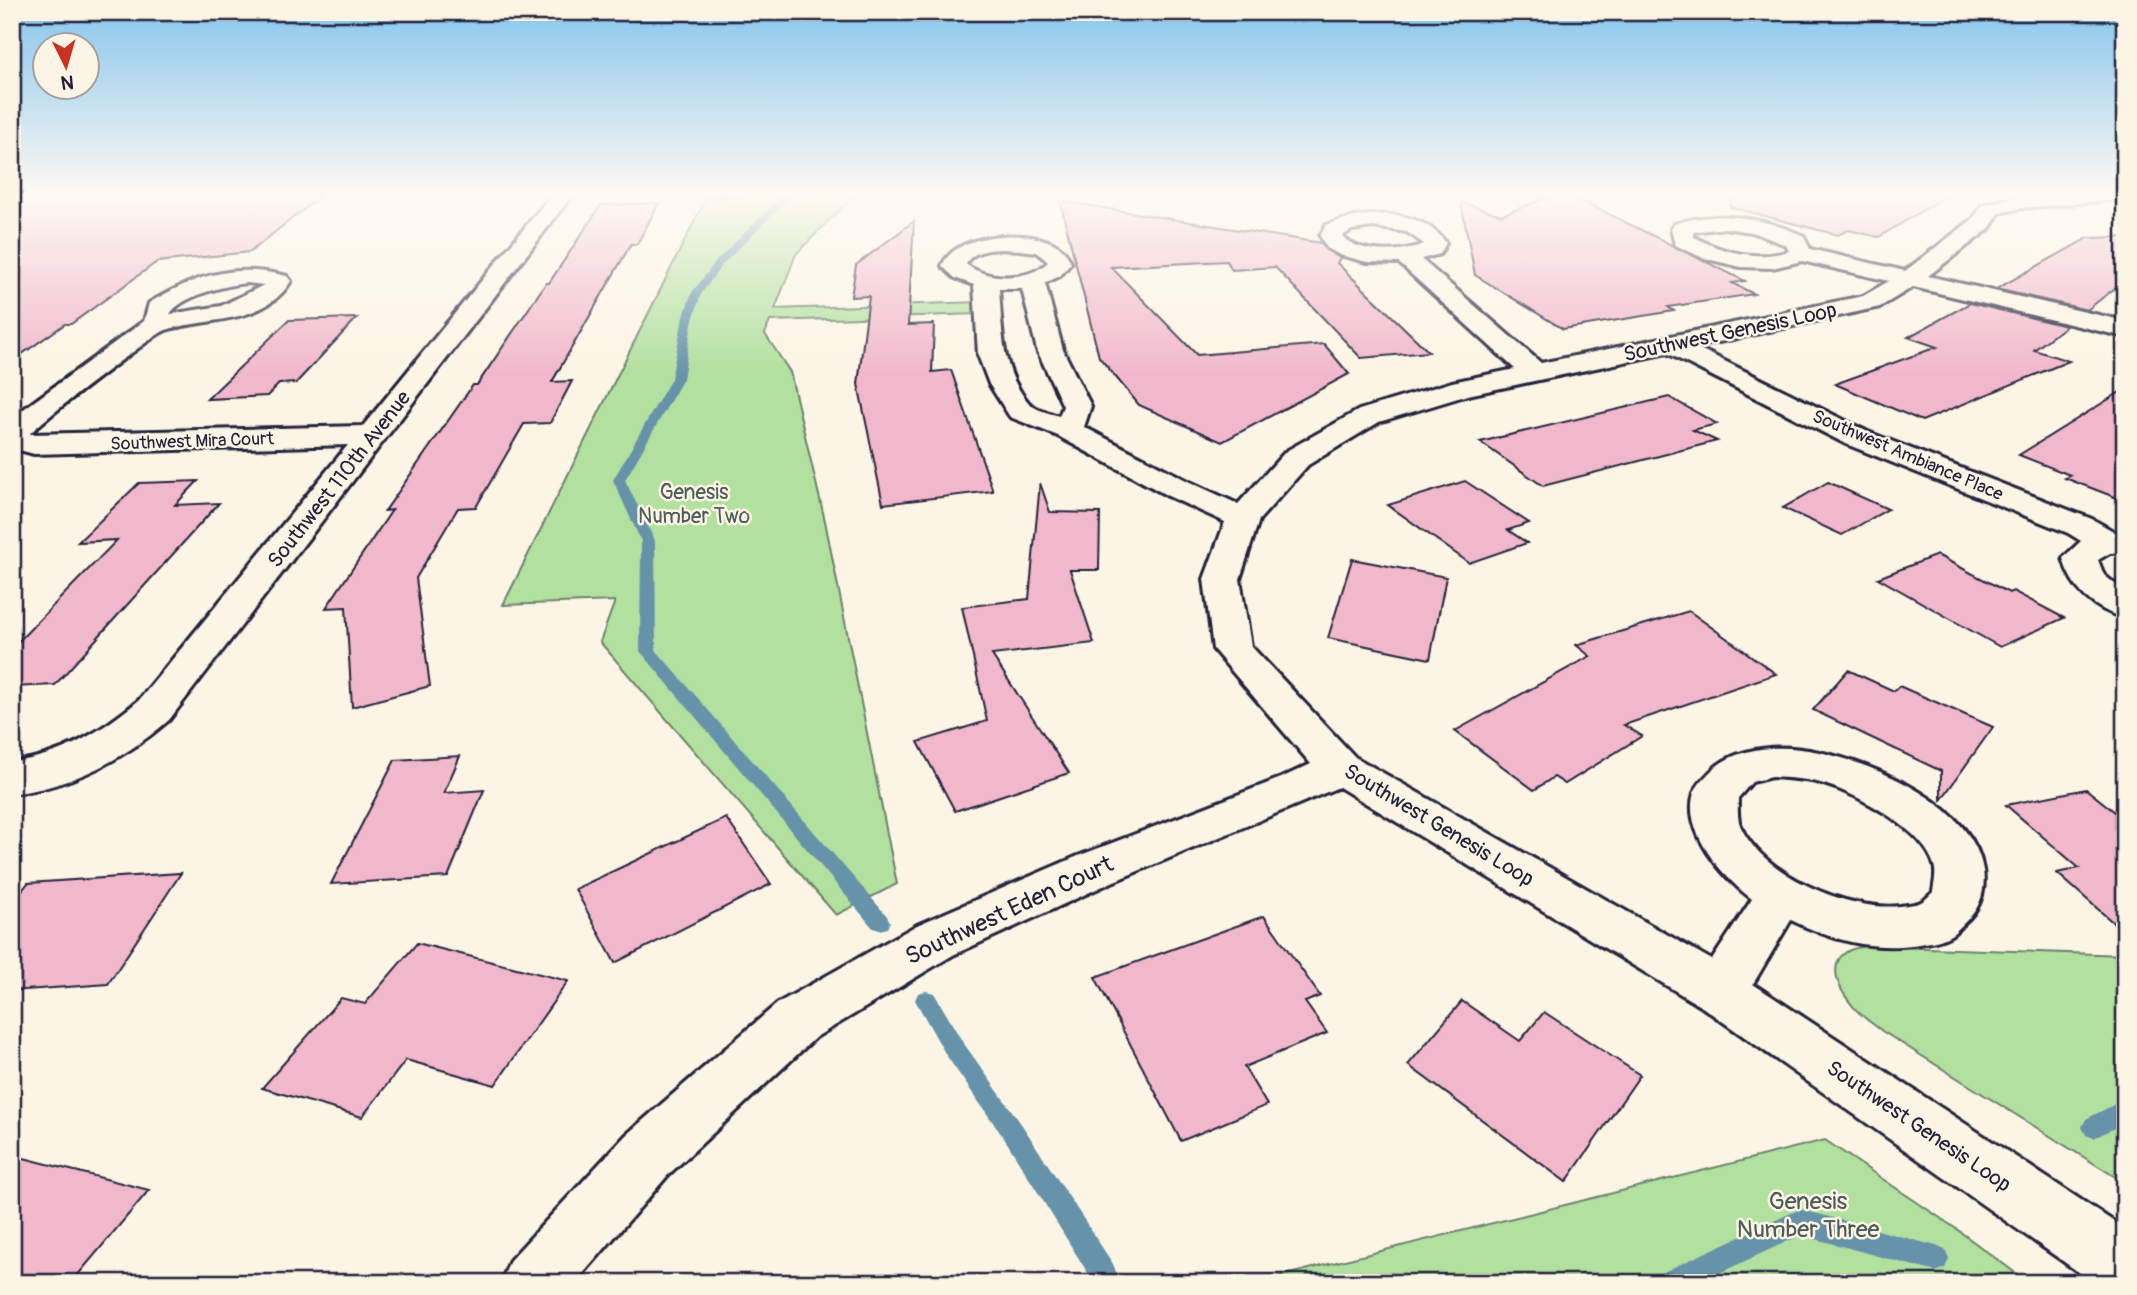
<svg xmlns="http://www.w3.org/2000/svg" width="2137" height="1295" viewBox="0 0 2137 1295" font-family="Pangolin,sans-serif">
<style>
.green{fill:#b2e09f;stroke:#6a816d;stroke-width:2}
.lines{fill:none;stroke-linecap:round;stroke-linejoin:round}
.stream{fill:#6693aa;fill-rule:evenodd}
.building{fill:#f1b8cc;stroke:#22223b;stroke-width:2}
.minor-casing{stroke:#22223b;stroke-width:6}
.minor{fill:#fcf5e5;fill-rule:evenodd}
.labels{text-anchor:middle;stroke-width:5;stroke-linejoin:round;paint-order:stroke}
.far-street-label{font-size:18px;fill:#22223b;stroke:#fcf5e5}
.street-label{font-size:21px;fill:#22223b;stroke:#fcf5e5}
.park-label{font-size:21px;fill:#4d5b59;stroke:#fcf5e5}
.near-street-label{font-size:24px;fill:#22223b;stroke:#fcf5e5}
.near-park-label{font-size:24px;fill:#4d5b59;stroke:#fcf5e5}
</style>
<rect width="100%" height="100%" fill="#fcf5e5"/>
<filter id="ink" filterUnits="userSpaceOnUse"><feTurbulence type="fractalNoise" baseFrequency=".0143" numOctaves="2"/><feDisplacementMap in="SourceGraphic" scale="14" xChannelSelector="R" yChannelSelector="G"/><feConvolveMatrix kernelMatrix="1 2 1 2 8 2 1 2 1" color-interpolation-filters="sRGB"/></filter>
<g filter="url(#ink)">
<g class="green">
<polygon points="780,193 885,193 855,194 796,254 775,309 979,302 978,314 770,321 765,334 790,372 825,521 897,884 836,915 600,642 615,601 503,605 706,198 778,196"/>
<path d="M1869,946l256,9v228l-243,-152c-10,-8 -22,-15 -30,-26 -22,-27 -25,-56 17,-59z"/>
<polygon points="1825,1140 1955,1228 2029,1283 1253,1283"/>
</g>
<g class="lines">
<g class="stream">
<polygon points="785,193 794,193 722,265 701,294 692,323 683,379 625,480 655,541 656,650 887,916 890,922 887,928 880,930 873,928 640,651 641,541 613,480 671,379 682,323 691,294 716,261"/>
<polygon points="926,991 934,993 962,1041 1022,1125 1113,1264 1120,1283 1094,1283 1006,1141 946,1055 915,1000 918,993"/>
<polygon points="2125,1099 2125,1123 2094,1138 2086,1135 2082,1127 2086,1119"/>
<polygon points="1800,1209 1936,1246 1945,1250 1949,1259 1945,1268 1936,1272 1801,1235 1698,1283 1655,1283 1659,1274"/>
</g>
</g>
<g class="building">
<polygon points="12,193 324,193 250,252 157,262 71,324 65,324 12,361"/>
<polygon points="1560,193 1566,193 1745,281 1732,283 1754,294 1668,307 1674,311 1563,329 1475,275 1461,202 1501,215"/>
<polygon points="1732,193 1951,193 1879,237 1848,230 1838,235 1730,207"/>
<polygon points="1060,201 1321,243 1326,250 1340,258 1337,263 1429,352 1361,358 1275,267 1232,270 1227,261 1111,267 1197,355 1324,344 1349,374 1222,442 1139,405 1099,357"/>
<polygon points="659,203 637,244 631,244 552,382 572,381 550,423 524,424 476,507 458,508 416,578 430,686 352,707 346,607 326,608 392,510 385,511 473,385 477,385 546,283 549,283 601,205"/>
<polygon points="914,221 908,325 934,324 932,372 951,370 993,491 883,504 858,384 869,296 851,297 856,265"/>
<polygon points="2125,237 2125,280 2087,310 1996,289 2088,238"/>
<polygon points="1970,303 2066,326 2034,350 2069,361 1922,421 1835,384 1937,347 1908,337"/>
<polygon points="357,318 296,383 279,384 267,396 207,399 289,320"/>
<polygon points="2125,389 2125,501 2065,478 2070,475 2019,455"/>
<polygon points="1669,397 1717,424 1693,430 1717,441 1543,486 1480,442"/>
<polygon points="198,481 175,505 219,503 55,685 12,687 12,648 117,540 78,542 139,483"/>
<polygon points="1465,481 1529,523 1508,530 1527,543 1469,563 1388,505"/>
<polygon points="1828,482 1888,509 1842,535 1783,508"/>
<polygon points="1040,483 1050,512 1100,513 1099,570 1070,570 1094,643 992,655 1069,773 955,811 918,742 987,721 962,607 1029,599"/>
<polygon points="1937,555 2009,593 2013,591 2064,618 2000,647 1878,578"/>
<polygon points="1352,559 1446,577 1430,659 1328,638"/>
<polygon points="1689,611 1776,674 1624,725 1642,736 1565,784 1554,777 1534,790 1455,731 1590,656 1576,645"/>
<polygon points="1848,670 1894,691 1899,686 1993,727 1941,800 1941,771 1813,710"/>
<polygon points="460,756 444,793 484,790 448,877 331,884 395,760"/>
<polygon points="2086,789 2125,820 2125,933 2057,873 2079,868 2006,805"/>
<polygon points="726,818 771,884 615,963 575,889"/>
<polygon points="181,873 108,984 12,991 12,903 28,883"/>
<polygon points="1264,916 1320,996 1305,1002 1327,1033 1244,1067 1267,1105 1181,1141 1095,977"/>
<polygon points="417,943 568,981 495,1085 406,1060 362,1117 262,1088 341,998 365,1004"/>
<polygon points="1462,1001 1520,1041 1544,1012 1640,1075 1566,1182 1408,1065"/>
<polygon points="12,1155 149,1190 71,1283 12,1283"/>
</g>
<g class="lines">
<g class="minor-casing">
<g id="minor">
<path d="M553,193h21l-405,527c-46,40 -96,66 -157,74v-32c50,-6 89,-30 127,-62l209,-255 -314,9 -22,-6 2,-32 130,-95 5,-18c47,-28 85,-40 138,-27l4,5c-27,44 -82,36 -125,49 -11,3 -128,93 -136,104l333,-8zM247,283l17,2 -43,21 -51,8c11,-18 56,-29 77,-31z"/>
<path d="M2056,193h69v6l-103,9 -23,5 -10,16 -61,47 197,45v16l-212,-50 -33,20 -184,40 172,85 224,87 23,13h10v20l-15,1 -12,7 6,15 21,17v26c-31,-8 -54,-29 -62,-60l18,-17 -13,-8 -222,-89 -179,-91 -199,42 -89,27 -71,43 -49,55 -19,59 11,67 104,111 357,203 40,-61c-28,-21 -70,-67 -58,-106 3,-8 10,-15 16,-21 26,-27 74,-28 109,-20 55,12 155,53 164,118 3,21 -3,39 -18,52 -5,5 -10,11 -16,14 -11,6 -24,7 -36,9 -46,5 -81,-5 -122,-25l-38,64 372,245v54h-31l-392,-276 -363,-220 -227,95 -159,73 -137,82 -148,138 -93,108h-74l9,-23 116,-125 152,-132 139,-78 161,-69 203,-78 30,-14 -98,-115 -9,-70 21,-57 -57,-26 -110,-60 -48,-19 -21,-33 -11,-29 -4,-70 -19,-7 -13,-12c13,-34 89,-38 116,-20 6,4 10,10 13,17l-11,13 -15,7 18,67 28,56 -7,21 106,55 48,22 48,-53 73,-41 93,-28 63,-13 -116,-106 -32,-1 -27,-7 -13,-7 -7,-12 6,-11c38,-14 94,-19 120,18l-6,11 -19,5 120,104 322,-67 26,-15 -87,-20 -30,7 -31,-1 -38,-9 -28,-13 -4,-16 3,-5c46,-14 87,-7 130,12l6,13 95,22 68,-52 9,-14 40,-9zM1373,227l34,5 17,12c-23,9 -64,11 -82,-8l10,-6zM1725,228l27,4 34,13 3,6c-33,10 -67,1 -95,-14l-1,-5zM1020,250l17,2 11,10c-19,19 -61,19 -82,2 8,-18 38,-15 54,-14zM999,289h23l15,61 26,56 -4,10c-9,-3 -24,-6 -30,-13 -28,-31 -27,-75 -30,-114zM1771,777c18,1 36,2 53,7 34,10 100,46 110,81 3,9 0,18 -1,27 -3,3 -8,8 -12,10 -6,3 -15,3 -21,4 -50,6 -140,-32 -160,-81 -3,-8 -2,-19 -2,-27l14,-16z"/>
</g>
</g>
<use href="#minor" class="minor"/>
</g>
</g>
<linearGradient id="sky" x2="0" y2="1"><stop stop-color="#86c5ed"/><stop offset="0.52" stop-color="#fefaf3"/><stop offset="1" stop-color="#fefaf3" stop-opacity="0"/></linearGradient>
<rect width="2137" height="374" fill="url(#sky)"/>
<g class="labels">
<g class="far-street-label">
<text transform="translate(192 441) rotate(-2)" y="6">Southwest Mira Court</text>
<text transform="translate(1908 455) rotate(23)" y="6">Southwest Ambiance Place</text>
</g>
<g class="street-label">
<text transform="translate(1730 332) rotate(-12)" y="7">Southwest Genesis Loop</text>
<text transform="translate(339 479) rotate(-52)" y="7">Southwest 110th Avenue</text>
<text transform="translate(1439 825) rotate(31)" y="7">Southwest Genesis Loop</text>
<text transform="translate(1919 1126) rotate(34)" y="7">Southwest Genesis Loop</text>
</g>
<g class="park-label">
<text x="694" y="499">Genesis<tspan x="694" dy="24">Number Two</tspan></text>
</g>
<g class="near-street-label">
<text transform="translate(1009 910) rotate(-25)" y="8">Southwest Eden Court</text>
</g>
<g class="near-park-label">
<text x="1808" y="1209">Genesis<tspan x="1808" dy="28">Number Three</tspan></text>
</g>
</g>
<rect width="2137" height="1295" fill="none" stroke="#fcf5e5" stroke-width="42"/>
<rect x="21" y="21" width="2095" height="1253" fill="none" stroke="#22223b" stroke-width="2.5" filter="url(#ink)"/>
<g transform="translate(66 66) rotate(175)"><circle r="33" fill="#fcf5e5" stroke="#a5a1a1" stroke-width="2"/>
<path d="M0-5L12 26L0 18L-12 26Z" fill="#c8321e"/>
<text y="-10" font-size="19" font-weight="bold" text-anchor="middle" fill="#22223b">N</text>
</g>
</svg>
